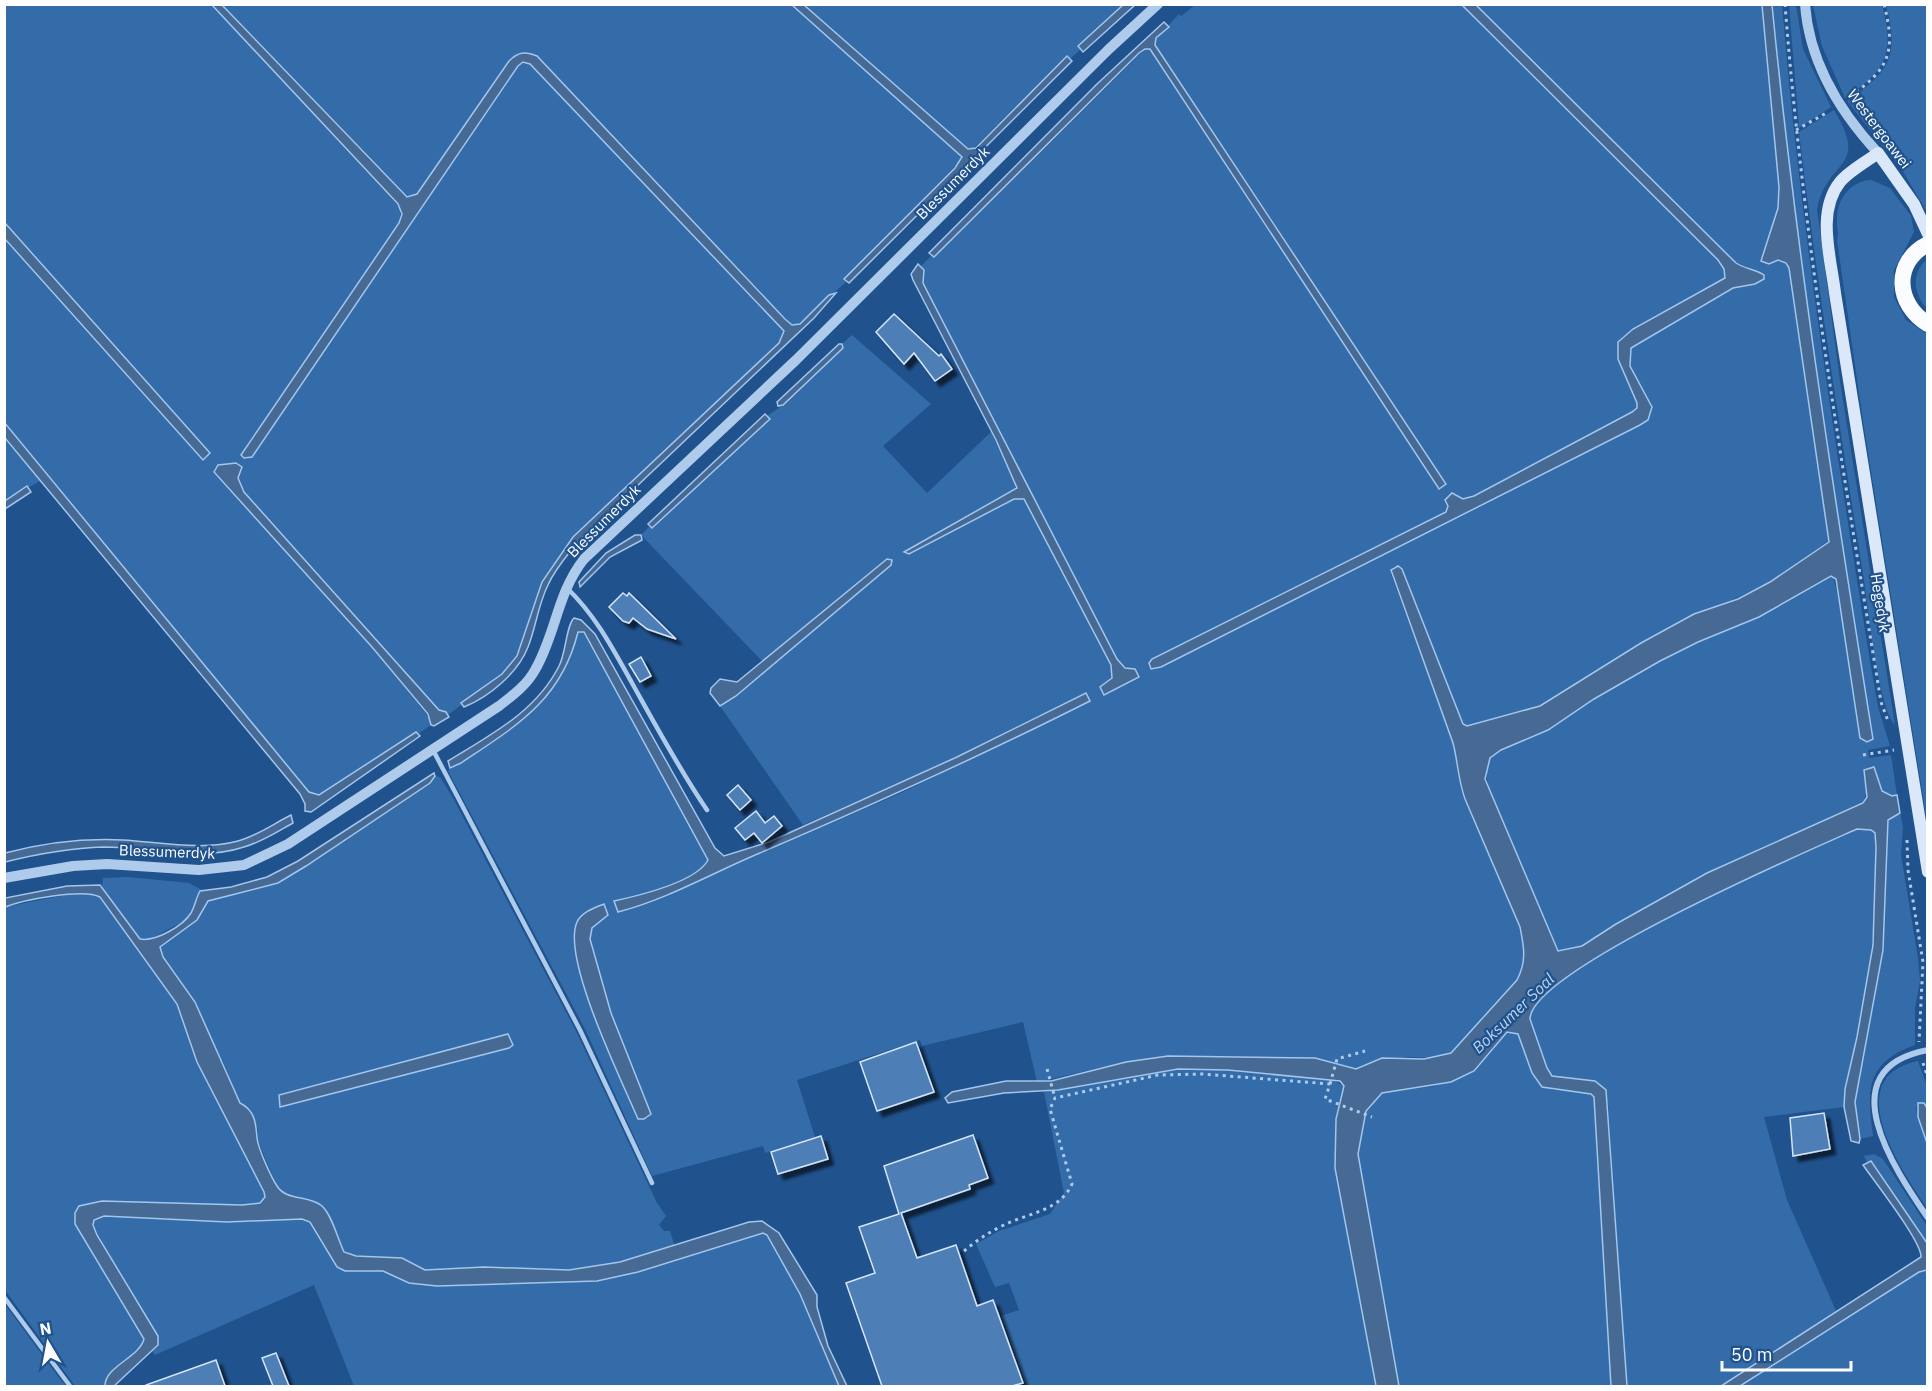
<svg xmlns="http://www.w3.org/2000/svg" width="1932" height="1391" viewBox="0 0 1932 1391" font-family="'IBM Plex Sans',sans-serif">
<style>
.green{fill:#346caa;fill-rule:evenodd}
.water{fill:#476a94;stroke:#a2c6ed;stroke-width:1.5}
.building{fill:#4d7eb6;stroke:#d4e5f9;stroke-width:1.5;filter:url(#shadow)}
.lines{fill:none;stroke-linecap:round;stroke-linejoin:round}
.path{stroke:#aecbec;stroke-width:3;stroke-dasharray:3 4.5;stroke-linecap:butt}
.service{stroke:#aecbec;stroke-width:4.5}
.minor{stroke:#aecbec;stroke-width:6}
.tertiary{stroke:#aecbec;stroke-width:10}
.secondary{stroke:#dae8f9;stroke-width:12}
.trunk{stroke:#fafcff;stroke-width:16}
.labels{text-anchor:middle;stroke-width:4.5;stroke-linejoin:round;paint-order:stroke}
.street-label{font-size:15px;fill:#fff;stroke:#20528d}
.water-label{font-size:16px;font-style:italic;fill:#bad5f3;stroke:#20528d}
</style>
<defs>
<filter id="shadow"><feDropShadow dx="5.5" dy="5.5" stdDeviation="1.5" flood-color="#0009"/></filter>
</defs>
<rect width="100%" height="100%" fill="#20528d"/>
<g class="green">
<polygon points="4,5 212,5 401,209 399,223 241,454 248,459 518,66 523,62 530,64 784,331 779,343 573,537 542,582 517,656 502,674 448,715 439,710 244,492 238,478 241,472 233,465 218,465 214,469 214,472 372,647 431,720 431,725 418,734 416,732 319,795 309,792 5,422 4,239 203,460 210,453 5,223"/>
<polygon points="222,5 792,5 961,154 961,160 844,279 846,282 799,324 792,325 528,52 417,194 407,197"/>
<polygon points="804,5 1123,5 1078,46 1081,49 1070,59 1067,56 972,150 964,148"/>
<path d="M1195,5h267l256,255 6,9 1,9 -103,59 15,66v5l-5,4 -158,85 -11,2 -11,-6 -5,3v16l-298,151 12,4 479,-242 12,-18 -22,-41 1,-18 102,-60 22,-4 -1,-14 -9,-1 -9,-6 -260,-258h286l17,182 -1,21 -17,53c11,-1 22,-4 28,7l40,273 -59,41 -129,61 -101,63 -73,20 -4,-2 -61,-155 -4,-3 -5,1 -2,7 62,169c5,19 4,37 11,55 17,43 57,106 61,151 1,11 -2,20 -8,31l-66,73 -16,5 -27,-1 -52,12 -41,-11 -147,-2 -42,6 -89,20 -14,-60 -101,24 -2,-6 -123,40 18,57 -50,16 -2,-7 -111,30 -67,-147 -137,-258c5,-7 21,-14 30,-20 49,-33 85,-57 100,-119h6l124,228c-12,21 -70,35 -93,46l106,-35 182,-79 187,-91 -5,-8 -128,64 -154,68 -83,-119 16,-10 156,-133 -5,-4 -124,103 -122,-127 9,-9 3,2 116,-109 -2,-3 16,-11 60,-57 -1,-4 10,-9 79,69 -48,42 44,47 64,-61 25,52 -1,6 -111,62 110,-53h10l87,166 1,13 -12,9 30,-18 -10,-5 -3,-5 -194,-376 1,-13 -3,-4 10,-10 4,1 210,-208h6l288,440 7,-4 -291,-440v-5l24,-26 2,2zM603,904c-3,11 -13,23 -13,34 0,15 7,32 11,46 13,41 31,82 47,122l3,8 -3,4h-10c-24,-57 -50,-111 -63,-172z"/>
<path d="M1772,5h10c18,220 53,438 88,656l8,46 12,39 -22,4 1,8 22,-3 6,40 -5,2 -10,-6 -8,-24 -11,36 -156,70 -91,51 -34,22 -24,5 -70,-162 -2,-22 4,-9 11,-8 47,-20 46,-31 66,-38 38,-19 61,-25 74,-41 40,163c-39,-245 -78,-488 -101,-734z"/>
<polygon points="1789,5 1796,5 1803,49 1831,107 1799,128"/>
<path d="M1813,5h69c13,48 4,66 -37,93l-23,-52z"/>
<path d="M1886,5h41v207l-25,-42 -55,-69c42,-28 53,-45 39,-96z"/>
<path d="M1834,110c36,60 -6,47 -17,99l24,179 54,337c-16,-15 -27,-117 -31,-145 -24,-149 -47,-298 -65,-448z"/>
<path d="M1871,180l19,8 21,28 3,16 -20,38v27l12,23 21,14v488l-64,-401 -26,-181c2,-5 0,-12 0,-19 -1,-21 13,-40 34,-41z"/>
<path d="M1927,259v50c-14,-15 -16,-36 0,-50z"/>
<polygon points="4,438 40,481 5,501 4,501"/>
<path d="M435,776l5,1 13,21 123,233 81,172 9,13 -7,9 5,6h6l5,16 -55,15 -51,8 -85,-3 -60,3 -22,-12 -46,-2 -12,-4 -28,-50 -34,-9 -6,-9 -19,-45 1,-9 -13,-25 -5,-2 -17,-41 -63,-110v-5l37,-27 11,-19 70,-18 28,-17 124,-83zM507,1035l6,10 -4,3 -228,59 -2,-12z"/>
<path d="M1900,813l3,14 -2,28 17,103 2,23 -5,27v37c-50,18 -48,46 -42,91l-13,3 -5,-37 28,-152 5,-130z"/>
<path d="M1857,829l14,1 4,3c6,87 -10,172 -30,256l-1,18 -80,10 23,83 50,113 -116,73h-94l-19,-283 -13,-22 -43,-5 -5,-8 -17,-49c1,-49 278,-168 327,-190z"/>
<polygon points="128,877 189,883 202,890 190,915 182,922 147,941 140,939 102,887 103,878"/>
<path d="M93,893l7,3 77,108 20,58 64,122 4,13 -5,6 -18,2 -163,1 65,133c-5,19 -38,27 -39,47h-30l-70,-96 -1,-383 67,-13z"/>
<polygon points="1513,1031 1518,1034 1532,1073 1553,1090 1583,1091 1594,1097 1611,1386 1399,1386 1358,1154 1366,1111 1382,1093 1435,1086 1474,1071 1507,1032"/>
<path d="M1918,1061l9,25v22l-4,-5h-5l-2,6 11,34v65c-25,-37 -89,-131 -9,-147z"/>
<polygon points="1178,1069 1228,1070 1331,1079 1344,1086 1336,1119 1335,1168 1376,1386 1026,1386 1001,1316 1019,1310 1009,1283 995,1287 976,1244 999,1231 1050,1214 1064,1193 1044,1092"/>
<polygon points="1874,1154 1883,1159 1927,1226 1927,1243 1873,1162 1867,1162 1864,1156"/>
<polygon points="104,1216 227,1222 302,1219 310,1222 337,1267 345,1271 383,1271 409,1283 437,1286 597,1281 638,1272 763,1233 767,1235 800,1294 839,1386 354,1386 314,1285 155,1355 152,1351 158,1345 93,1225 94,1220"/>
<polygon points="1927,1270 1927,1386 1740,1386 1919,1272"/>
<polygon points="4,1303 60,1379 66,1386 5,1386"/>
</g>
<g class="water">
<path d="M212,5h10l185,192 10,-3 92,-133c9,-9 16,-10 28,-5l248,263 7,6 8,-1 29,-29 7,-2 -22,25 -237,225c-11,14 -22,26 -29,42 -10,20 -12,42 -20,62 -10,26 -39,50 -64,60l-3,-4 41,-29 15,-18 25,-74 31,-45 206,-194 5,-12 -254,-267 -7,-2 -5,4 -266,391 -8,1 -3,-3 158,-232 3,-9 -4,-10z"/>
<polygon points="792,5 804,5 968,149 976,148 1067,56 1072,61 849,283 844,279 955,168 962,157"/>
<polygon points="1123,5 1135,5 1083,52 1078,46"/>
<path d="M1462,5h14l260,258c9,6 19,6 28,12v4l-9,5 -22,4 -102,60 -1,18 22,41 -4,13 -8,5 -479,242 -10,2 -2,-6 3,-4 294,-147 2,-6 -3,-6 7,-7 11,6 11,-3 158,-84 5,-4v-5l-19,-44v-17l15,-13 92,-51 -1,-9 -6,-9z"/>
<path d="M1762,5h10c24,246 62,490 101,734l-6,3 -7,-4 -24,-159 -5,-3 -72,41 -61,25 -38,19 -66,38 -46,31 -47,20 -11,8 -5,21 73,172 24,-5 34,-22 91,-51 156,-70 4,-6 -3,-27 10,-3 8,24 10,5 5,-1 3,18 -12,7 -5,130 -28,152 5,37 -1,4 -8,-2 -7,-34 1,-18 12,-52 16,-92 3,-98 -1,-14 -4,-3 -14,-1c-49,22 -326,141 -327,190l17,49 5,8 43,5 11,9 21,296h-16l-17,-289 -3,-3 -49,-7 -10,-14 -14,-39 -11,-2 -33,39 -23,11 -69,11 -16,18 -8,43 41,232h-23l-41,-218 1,-49 8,-33 -4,-5 -112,-11 -50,-1 -120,21 -54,3 -56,10 -3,-5 7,-6 54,-11h45l75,-19 42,-6 147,2 41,11 26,-11 42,1 27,-6 66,-73c10,-19 7,-33 3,-53l-55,-128c-7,-19 -7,-37 -12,-56l-62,-173 7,-4 4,3 61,155 4,2 73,-20 101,-63 53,-29 44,-15 32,-17 59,-40 -40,-274 -3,-5 -8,-3 -9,4 -8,-3 17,-53 1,-21z"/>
<polygon points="1164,22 1169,27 1156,38 1155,45 1446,484 1439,489 1150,49 1145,49 1139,53 934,257 929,253 1097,84"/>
<polygon points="5,223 210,453 203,460 5,239"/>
<polygon points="918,264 924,270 923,283 1117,659 1125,668 1135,669 1139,677 1104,695 1100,687 1112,678 1111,665 1024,499 1014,499 909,554 904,552 1017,488 996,440 913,280 911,274"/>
<polygon points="839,344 842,344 843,348 783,405 778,406 777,402"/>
<polygon points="765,414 770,419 652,528 648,524"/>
<polygon points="4,422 309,792 319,795 416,732 420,736 311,812 305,811 305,804 300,794 5,438"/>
<polygon points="236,463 242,467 238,478 244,492 439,710 446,712 449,717 434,726 431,725 428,714 372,647 214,472 218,465"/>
<polygon points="27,486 31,492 5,509 5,501"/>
<polygon points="635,535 641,535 642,540 610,557 580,587 579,582 606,553"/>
<polygon points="887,559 892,560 891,565 736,696 720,706 710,693 711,688 720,679 737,682"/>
<path d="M574,618l7,2 14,14 120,214 9,8 45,-14 188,-85 129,-64 4,8c-109,55 -218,104 -330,152 -48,20 -92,46 -142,59l-4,-11c23,-5 82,-19 94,-41l-124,-228h-6c-17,69 -62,94 -117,131l-11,5 -2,-7c42,-26 88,-49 111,-95 7,-13 7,-40 15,-48z"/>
<path d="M434,773l1,3 -5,7 -124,83 -28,17 -70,18 -11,19 -37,27 3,10 32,45 45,101c15,7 16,21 17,35 1,10 14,39 20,48 9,15 32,9 45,20 10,9 16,34 22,46l12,4 46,2 23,12 59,-3 85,3 51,-8 129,-40 13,-1 17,12 38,62v12l11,39 19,40h-8l-39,-92 -33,-59 -4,-2 -125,39 -41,9 -160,5 -28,-3 -26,-12h-38l-8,-4 -27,-45 -8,-3 -75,3 -123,-6 -10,4 -1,5 4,10 61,101v9l-44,41h-9c0,-20 34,-28 39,-47l-69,-115v-11l4,-7 23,-5 140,4 18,-2 5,-6 -1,-5 -67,-130 -20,-58 -77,-107c-17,-9 -77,3 -95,10v-9l62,-12 33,-1 40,54c15,3 43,-13 51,-26 4,-7 5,-15 9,-22l31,-4 36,-10 31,-16z"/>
<path d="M291,815l2,8c-16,9 -31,19 -49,24 -45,15 -94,0 -140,0 -34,1 -67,7 -99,15v-9c38,-10 78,-15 118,-13 37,2 78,11 115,1 19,-5 35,-17 53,-26z"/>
<path d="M604,904l4,11 -16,13 -2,11 21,74 40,101 -7,5h-6c-16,-38 -77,-161 -61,-197 5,-10 17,-14 27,-18z"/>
<polygon points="508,1034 513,1045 509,1048 280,1107 279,1095"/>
<polygon points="1918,1103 1924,1103 1927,1108 1927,1143 1918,1117"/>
<path d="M1871,1161l56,82v27l-8,2 -179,114h-19l200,-129c1,-15 -47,-76 -58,-92z"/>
</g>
<g class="building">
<polygon points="894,314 939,356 941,354 952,369 935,381 914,353 904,364 876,332"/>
<polygon points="623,593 627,596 629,593 676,639 647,629 633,618 629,623 623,621 609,607"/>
<polygon points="641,657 651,676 640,682 629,664"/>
<polygon points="738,785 751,800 740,810 727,795"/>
<polygon points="756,811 765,823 774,816 782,826 762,843 754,833 745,840 735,828"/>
<polygon points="916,1042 934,1092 877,1111 860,1062"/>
<polygon points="1824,1113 1830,1149 1793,1156 1790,1118"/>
<polygon points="973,1135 988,1178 969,1185 970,1189 901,1213 917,1258 956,1245 977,1306 993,1300 1023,1383 1012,1386 882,1386 846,1283 875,1273 859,1227 899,1214 884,1166"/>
<polygon points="821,1136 828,1159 778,1174 771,1152"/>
<polygon points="276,1353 289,1386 273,1386 262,1358"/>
<polygon points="216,1360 225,1386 146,1386 146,1385"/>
</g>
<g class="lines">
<g class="path">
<path d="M1785,4c18,235 58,466 96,698l7,19"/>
<path d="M1850,96c40,-27 46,-45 34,-92"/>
<polyline points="1796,130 1828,112"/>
<polyline points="1863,755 1894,750"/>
<polyline points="1907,840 1908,870 1923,962 1919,1042"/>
<polyline points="1923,1063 1928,1078"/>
<polyline points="1047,1069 1055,1098"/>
<polyline points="1330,1084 1337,1059 1365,1051"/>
<path d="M964,1251c12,-10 25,-19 40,-26 24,-12 56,-14 68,-41l-22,-75 5,-11 103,-23 44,-1 128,10 -5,15 47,18"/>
</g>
<g class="service">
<path d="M567,588c29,28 46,61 65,95 24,43 47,86 75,127"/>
<polyline points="433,750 580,1030 652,1183"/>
<polyline points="4,1297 70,1386"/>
</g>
<path class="minor" d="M1928,1050c-102,19 -33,120 0,168"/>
<g class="tertiary">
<path d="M1805,4c4,57 35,108 73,149"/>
<path d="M4,878l69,-12 34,-2 92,6 45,-5 44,-21 211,-138c13,-10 28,-21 36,-36 21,-36 22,-77 49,-111l212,-199 313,-311 49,-45"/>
</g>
<path class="secondary" d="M1928,234l-14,-30 -36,-51c-12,9 -29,18 -38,29 -24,30 -9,76 -5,111l93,579"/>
<path class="trunk" d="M1928,244c-36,18 -32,61 0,80"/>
</g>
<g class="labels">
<g class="street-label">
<text transform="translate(1879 129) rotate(53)" y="5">Westergoawei</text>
<text transform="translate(953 183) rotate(-45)" y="5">Blessumerdyk</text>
<text transform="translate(604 521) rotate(-45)" y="5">Blessumerdyk</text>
<text transform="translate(1880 603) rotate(81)" y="5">Hegedyk</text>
<text transform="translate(167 852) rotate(2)" y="5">Blessumerdyk</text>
</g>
<g class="water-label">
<text transform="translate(1513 1013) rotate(-44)" y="6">Boksumer Soal</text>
</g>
</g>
<rect width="1932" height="1391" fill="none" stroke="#ffffff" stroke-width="12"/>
<g transform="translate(48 1343) rotate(350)" stroke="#20528d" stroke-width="4.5" paint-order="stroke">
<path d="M0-4.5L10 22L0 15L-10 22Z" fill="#ffffff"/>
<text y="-9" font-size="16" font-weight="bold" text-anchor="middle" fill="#ffffff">N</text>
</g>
<path d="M1722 1361v9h129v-9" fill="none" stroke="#ffffff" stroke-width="3"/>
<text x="1731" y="1361" font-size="18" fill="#ffffff" stroke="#20528d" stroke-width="4.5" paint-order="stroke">50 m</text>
</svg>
